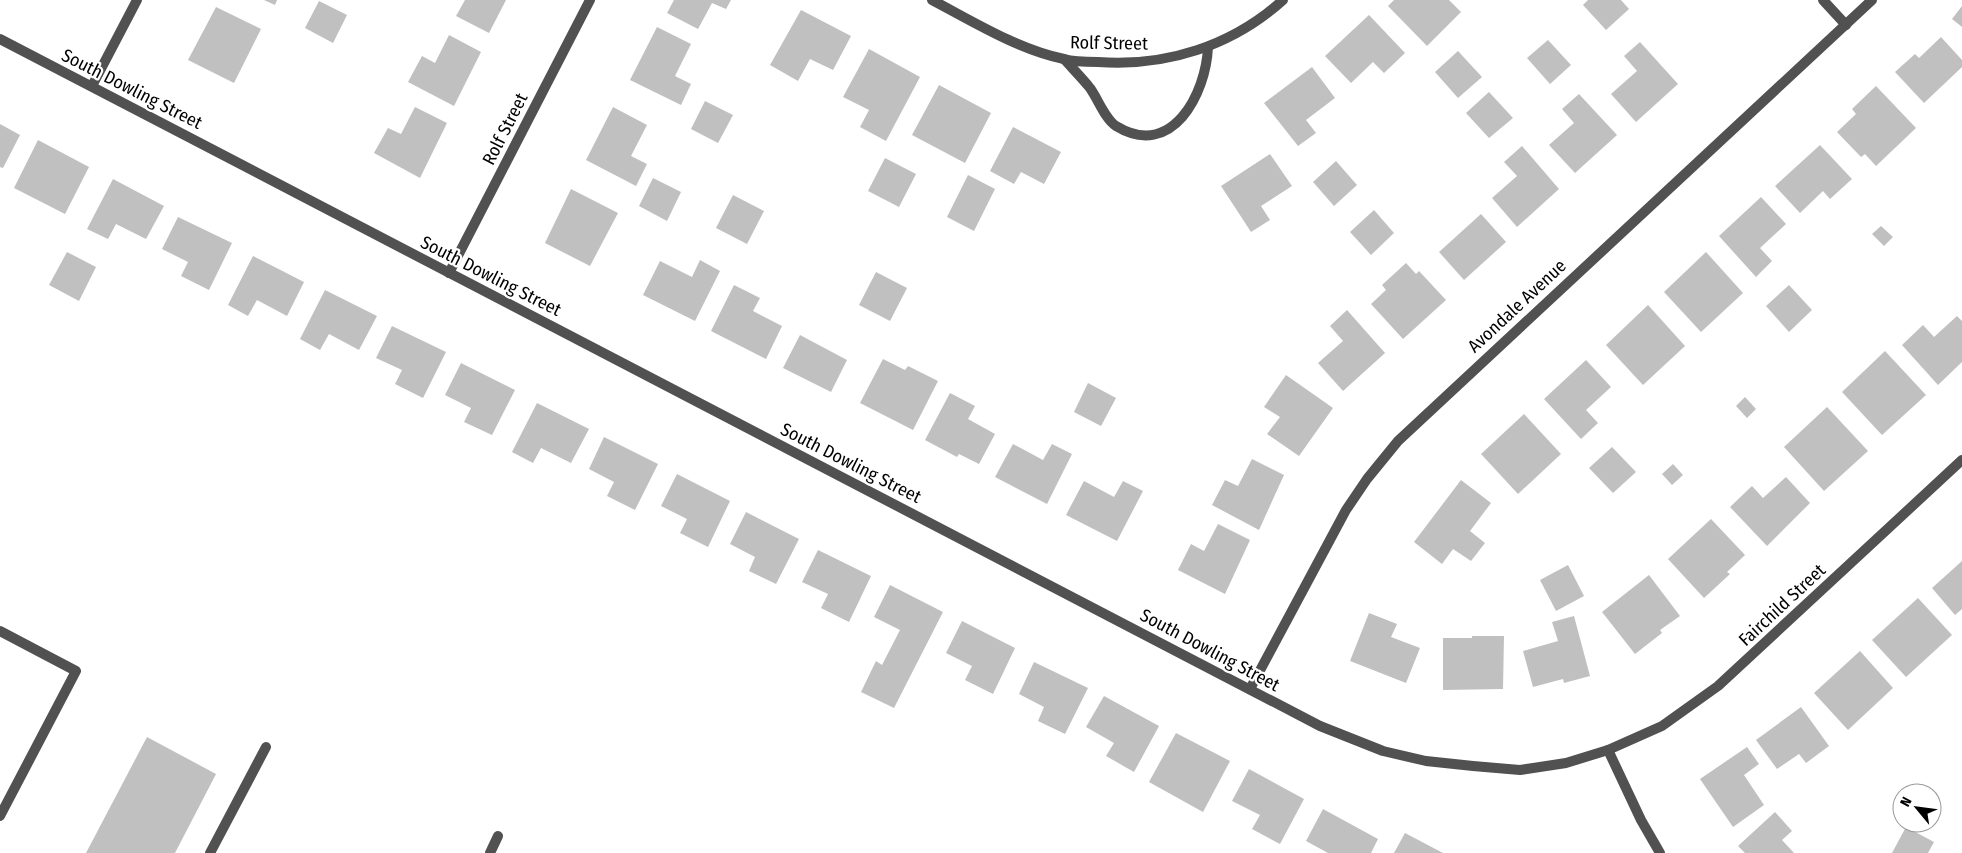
<svg xmlns="http://www.w3.org/2000/svg" width="1962" height="853" viewBox="0 0 1962 853" font-family="'Fira Sans Condensed',sans-serif">
<style>
.building{fill:#c0c0c0}
.lines{fill:none;stroke-linecap:round;stroke-linejoin:round}
.lane{stroke:#515151;stroke-width:10}
.street{stroke:#515151;stroke-width:10}
.labels{text-anchor:middle;stroke-width:4.5;stroke-linejoin:round;paint-order:stroke}
.street-label{font-size:18px;fill:#000;stroke:#fff}
</style>
<rect width="100%" height="100%" fill="#fff"/>
<g class="building">
<polygon points="264,0 277,0 275,5"/>
<polygon points="465,0 506,0 489,33 456,16"/>
<polygon points="674,0 731,0 726,9 712,3 698,29 667,13"/>
<polygon points="1394,0 1449,0 1461,12 1427,46 1388,6"/>
<polygon points="1588,0 1621,0 1629,9 1606,30 1583,5"/>
<polygon points="319,1 347,15 333,43 305,28"/>
<polygon points="1962,6 1962,27 1952,19"/>
<polygon points="216,7 261,29 234,83 188,60"/>
<polygon points="801,10 851,36 833,70 810,59 798,81 770,65"/>
<polygon points="1369,15 1405,53 1384,73 1373,62 1351,83 1325,56"/>
<polygon points="657,27 691,44 675,76 691,84 681,105 630,80"/>
<polygon points="449,35 481,52 454,106 408,82 422,56 435,63"/>
<polygon points="1941,37 1962,60 1962,67 1924,103 1895,72 1915,54 1919,58"/>
<polygon points="1548,40 1571,65 1550,84 1527,58"/>
<polygon points="1640,42 1678,84 1636,122 1611,94 1637,71 1624,56"/>
<polygon points="869,49 920,77 886,141 860,127 869,110 843,97"/>
<polygon points="1458,51 1482,77 1458,98 1435,72"/>
<polygon points="1312,67 1335,98 1306,120 1316,133 1298,146 1264,103"/>
<polygon points="939,85 991,113 965,163 912,135"/>
<polygon points="1876,86 1916,128 1876,166 1865,154 1861,157 1837,132 1856,114 1852,109"/>
<polygon points="1489,92 1513,118 1489,138 1466,113"/>
<polygon points="1579,94 1617,135 1575,173 1549,145 1574,123 1562,109"/>
<polygon points="705,101 733,115 718,143 691,129"/>
<polygon points="415,107 447,123 420,178 374,153 388,128 401,134"/>
<polygon points="613,107 647,125 631,156 647,164 636,186 586,160"/>
<polygon points="0,124 20,135 3,168 0,167"/>
<polygon points="1013,127 1061,152 1044,184 1021,172 1014,184 990,171"/>
<polygon points="38,140 89,167 65,214 14,188"/>
<polygon points="1820,145 1852,179 1830,199 1823,191 1800,213 1775,186"/>
<polygon points="1522,146 1559,189 1517,227 1492,198 1517,176 1504,162"/>
<polygon points="1270,154 1292,186 1261,206 1270,220 1251,232 1221,186"/>
<polygon points="885,158 916,174 899,207 868,191"/>
<polygon points="1336,161 1357,185 1334,206 1313,182"/>
<polygon points="968,175 995,189 974,231 947,217"/>
<polygon points="653,178 681,192 667,221 639,206"/>
<polygon points="113,179 164,206 146,239 116,224 108,239 87,229"/>
<polygon points="571,189 618,213 590,266 545,243"/>
<polygon points="733,195 764,211 747,244 716,228"/>
<polygon points="1761,197 1786,224 1760,248 1772,261 1756,277 1719,236"/>
<polygon points="1374,210 1394,233 1371,255 1350,232"/>
<polygon points="1481,214 1506,242 1464,280 1439,252"/>
<polygon points="178,217 232,243 209,290 181,276 188,262 162,249"/>
<polygon points="1881,226 1893,237 1884,246 1872,234"/>
<polygon points="67,252 96,267 79,301 49,285"/>
<polygon points="1706,252 1743,293 1701,332 1664,292"/>
<polygon points="253,256 304,282 287,316 257,300 248,316 228,305"/>
<polygon points="700,260 720,271 695,321 643,295 660,261 692,277"/>
<polygon points="1406,263 1416,274 1419,271 1446,300 1403,339 1371,304 1386,290 1382,285"/>
<polygon points="876,272 907,288 890,321 859,305"/>
<polygon points="734,285 760,298 753,311 782,326 766,359 711,331"/>
<polygon points="1789,285 1812,310 1789,332 1766,306"/>
<polygon points="325,290 377,316 359,350 329,334 320,350 300,339"/>
<polygon points="1648,305 1685,346 1643,385 1606,345"/>
<polygon points="1347,310 1385,353 1343,391 1318,363 1343,341 1330,326"/>
<polygon points="1957,316 1962,321 1962,362 1938,385 1902,345 1923,325 1934,337"/>
<polygon points="392,326 446,352 423,398 395,384 402,370 376,358"/>
<polygon points="800,335 847,360 831,392 783,368"/>
<polygon points="1885,351 1926,395 1882,435 1842,392"/>
<polygon points="883,359 905,370 908,366 938,381 913,430 860,403"/>
<polygon points="1586,360 1611,387 1586,410 1598,423 1581,439 1544,399"/>
<polygon points="461,363 515,390 492,435 464,422 471,408 445,395"/>
<polygon points="1286,375 1333,408 1299,456 1267,434 1280,417 1264,407"/>
<polygon points="1088,383 1116,398 1101,426 1074,412"/>
<polygon points="950,393 975,406 968,419 995,434 979,464 959,454 957,457 925,440"/>
<polygon points="1745,397 1756,409 1747,418 1736,406"/>
<polygon points="537,403 589,429 571,463 541,448 533,463 512,452"/>
<polygon points="1827,407 1868,451 1824,491 1784,447"/>
<polygon points="1524,414 1561,454 1518,494 1481,454"/>
<polygon points="604,437 658,464 635,510 607,496 614,482 589,469"/>
<polygon points="1013,444 1043,460 1052,444 1072,454 1047,504 995,477"/>
<polygon points="1612,447 1636,472 1613,493 1589,468"/>
<polygon points="1252,459 1284,475 1259,530 1212,505 1225,480 1238,486"/>
<polygon points="1673,464 1683,475 1672,485 1662,474"/>
<polygon points="677,474 730,501 708,547 680,533 687,519 661,506"/>
<polygon points="1786,477 1810,503 1767,546 1730,507 1752,486 1763,498"/>
<polygon points="1461,480 1491,503 1470,531 1485,543 1471,561 1453,549 1442,564 1414,542"/>
<polygon points="1084,481 1114,497 1123,481 1143,491 1117,541 1066,515"/>
<polygon points="746,512 799,539 776,584 749,571 755,557 730,544"/>
<polygon points="1711,519 1745,555 1727,572 1730,574 1704,598 1668,559"/>
<polygon points="1218,524 1250,540 1225,594 1178,570 1191,544 1204,551"/>
<polygon points="818,550 871,576 849,622 821,608 828,594 802,582"/>
<polygon points="1962,561 1962,609 1955,615 1932,588"/>
<polygon points="1568,565 1584,596 1556,611 1540,580"/>
<polygon points="1649,575 1680,616 1660,630 1662,633 1635,654 1602,612"/>
<polygon points="890,585 943,612 894,708 861,692 876,661 882,665 900,630 874,617"/>
<polygon points="1918,598 1952,635 1906,677 1872,640"/>
<polygon points="1369,613 1397,624 1391,637 1420,648 1406,683 1350,661"/>
<polygon points="1574,616 1590,676 1564,683 1563,679 1533,687 1523,651 1558,641 1552,622"/>
<polygon points="962,621 1015,648 993,694 965,680 972,666 946,653"/>
<polygon points="1472,636 1504,636 1503,689 1443,690 1443,638 1472,638"/>
<polygon points="1860,651 1893,688 1848,730 1814,693"/>
<polygon points="1034,662 1088,688 1065,734 1038,721 1044,707 1019,694"/>
<polygon points="1104,696 1159,726 1134,772 1106,756 1114,743 1086,727"/>
<polygon points="1801,707 1829,746 1806,763 1799,754 1777,769 1756,740"/>
<polygon points="1176,733 1230,761 1203,812 1149,782"/>
<polygon points="147,737 216,774 175,853 86,853"/>
<polygon points="1747,747 1759,764 1744,775 1764,805 1733,827 1700,779"/>
<polygon points="1249,769 1304,799 1280,844 1252,829 1260,815 1232,801"/>
<polygon points="1323,809 1378,839 1371,853 1328,853 1306,841"/>
<polygon points="1775,812 1792,831 1782,840 1794,853 1745,853 1738,846"/>
<polygon points="1906,827 1934,842 1928,853 1892,853"/>
<polygon points="1405,833 1443,853 1394,853"/>
</g>
<g class="lines">
<g class="lane">
<path d="M1064,59c9,10 18,19 26,29 8,11 15,31 26,38 56,34 90,-32 92,-79"/>
<polyline points="0,631 76,671 0,816"/>
<polyline points="210,853 266,747"/>
<polyline points="490,853 498,836"/>
</g>
<g class="street">
<path d="M932,0c42,22 85,49 132,59 10,3 23,3 34,3 68,5 134,-16 185,-62"/>
<polyline points="1823,0 1846,25"/>
<polyline points="0,39 1320,726 1383,751 1426,761 1473,766 1520,770 1566,763 1608,750 1662,726 1718,686 1962,460"/>
<polyline points="92,86 137,0"/>
<polyline points="449,273 590,0"/>
<polyline points="1250,689 1346,510 1367,479 1398,441 1872,0"/>
<polyline points="1608,750 1641,820 1660,853"/>
</g>
</g>
<g class="labels">
<g class="street-label">
<text transform="translate(1109 43) rotate(1)" y="6">Rolf Street</text>
<text transform="translate(132 89) rotate(27)" y="6">South Dowling Street</text>
<text transform="translate(505 129) rotate(-63)" y="6">Rolf Street</text>
<text transform="translate(491 276) rotate(27)" y="6">South Dowling Street</text>
<text transform="translate(1517 306) rotate(-43)" y="6">Avondale Avenue</text>
<text transform="translate(851 463) rotate(27)" y="6">South Dowling Street</text>
<text transform="translate(1782 605) rotate(-43)" y="6">Fairchild Street</text>
<text transform="translate(1210 650) rotate(28)" y="6">South Dowling Street</text>
</g>
</g>
<g transform="translate(1917 808) rotate(299)"><circle r="24" fill="#ffffff" stroke="#999999"/>
<path d="M0-4L9 19L0 12L-9 19Z" fill="#000000"/>
<text y="-8" font-size="14" font-weight="bold" text-anchor="middle" fill="#000000">N</text>
</g>
</svg>
